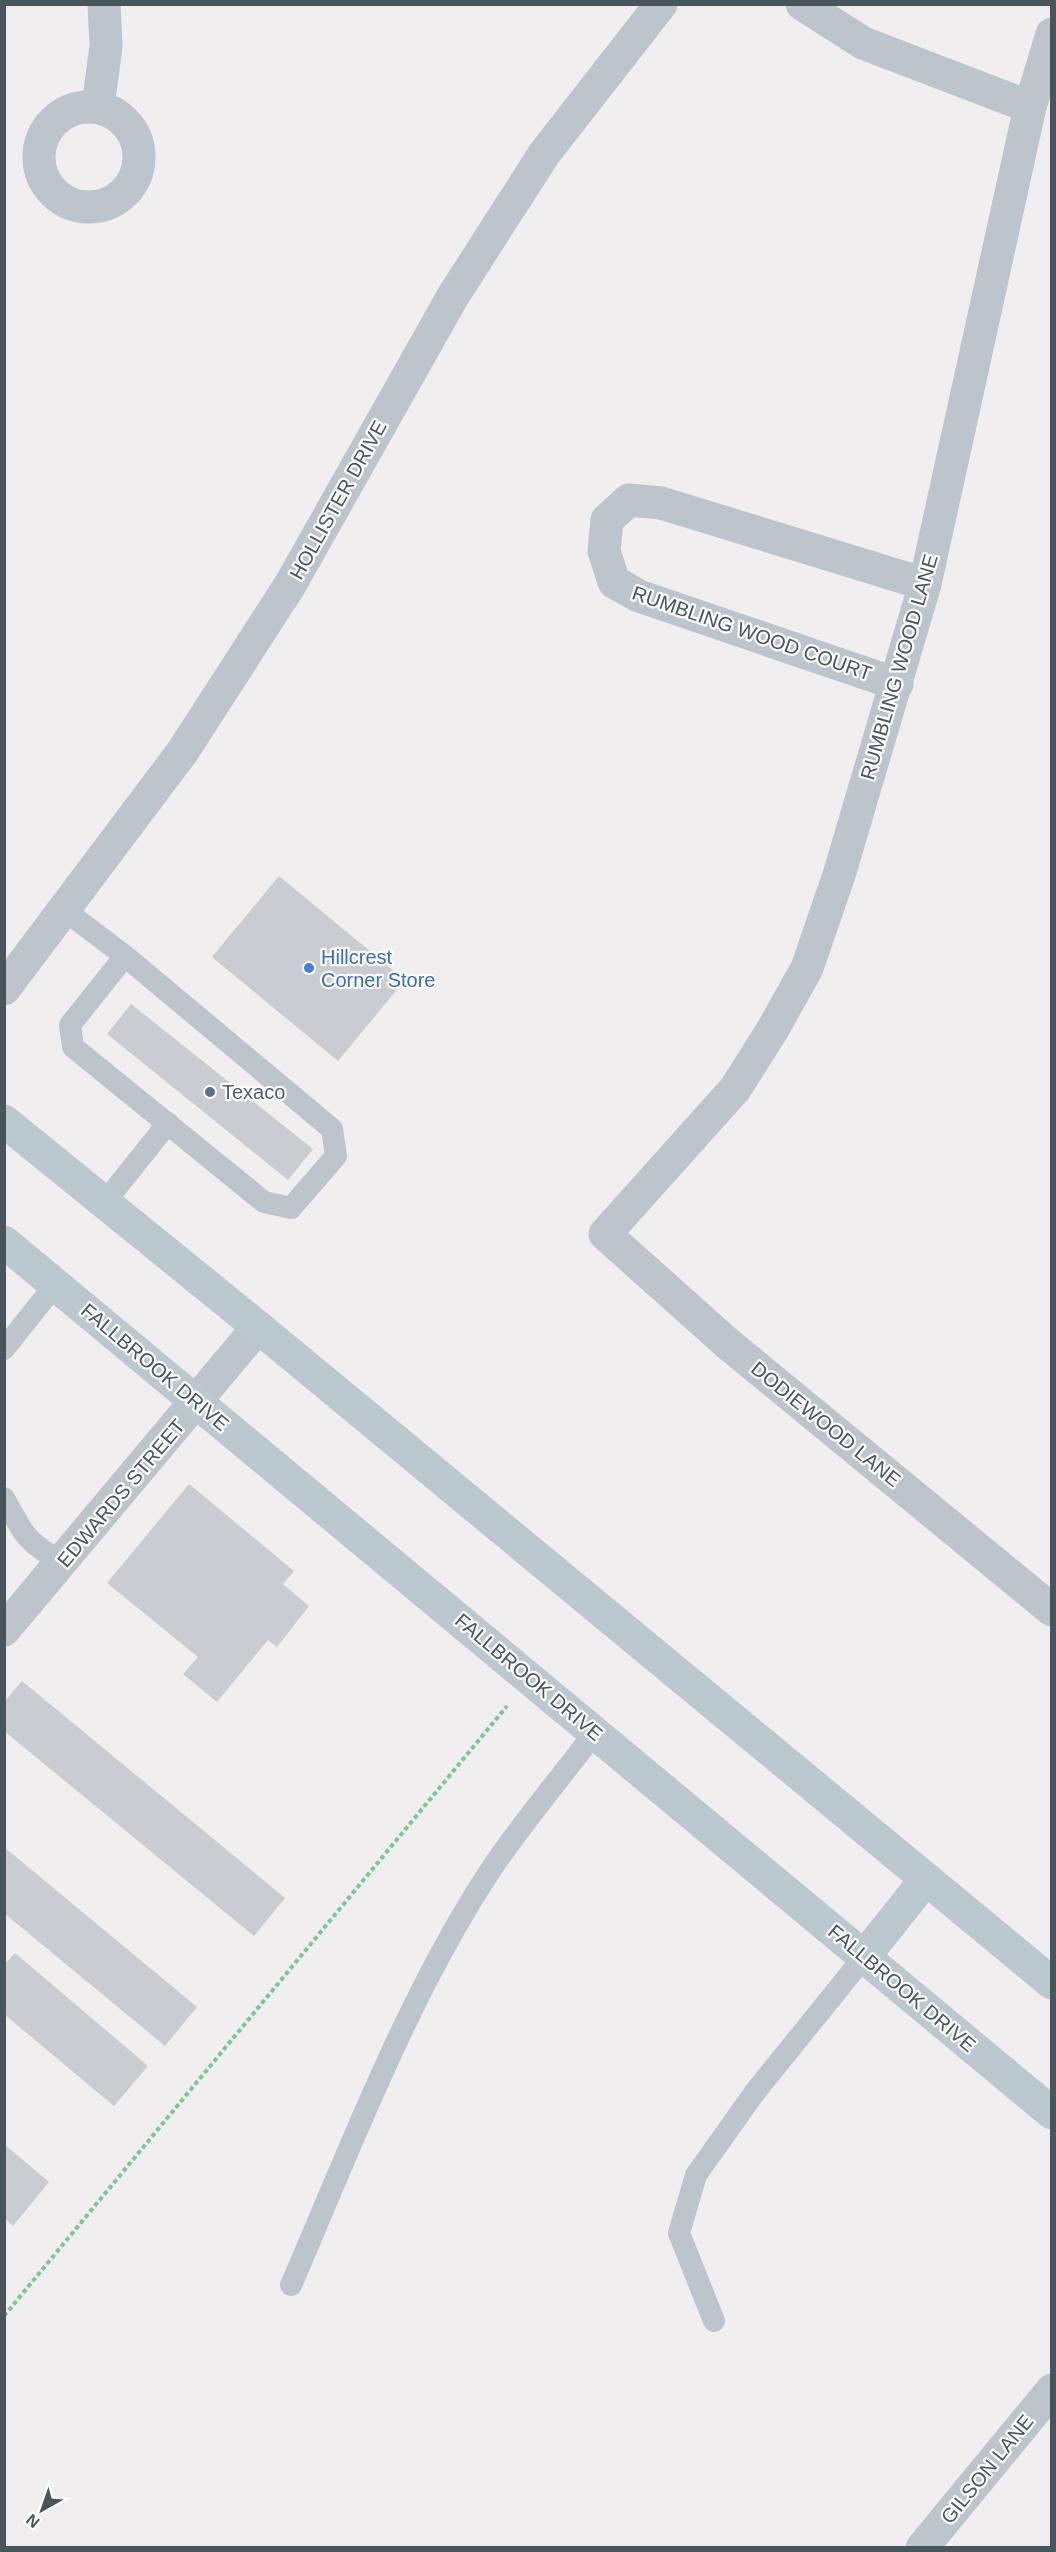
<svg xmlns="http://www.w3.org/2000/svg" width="1056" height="2552" viewBox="0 0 1056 2552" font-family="Arial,sans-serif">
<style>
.building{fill:#c9ccd0}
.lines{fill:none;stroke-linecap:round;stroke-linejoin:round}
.path{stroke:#79c995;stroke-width:4;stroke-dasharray:4.5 3;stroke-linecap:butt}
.service{stroke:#bbc5cb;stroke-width:22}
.minor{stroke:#bbc5cb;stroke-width:33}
.tertiary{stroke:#bbc5cb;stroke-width:33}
.secondary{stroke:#bbc8cf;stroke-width:33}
.shop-dot{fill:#3f7fe0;stroke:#fff;stroke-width:2}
.service-dot{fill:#5c6f8a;stroke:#fff;stroke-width:2}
.labels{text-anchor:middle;stroke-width:4.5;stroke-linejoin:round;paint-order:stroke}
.street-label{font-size:20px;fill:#48555b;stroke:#fff}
.shop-label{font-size:20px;fill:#366cbe;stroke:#fff;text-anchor:start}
.service-label{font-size:20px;fill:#4e5e75;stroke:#fff;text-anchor:start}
</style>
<rect width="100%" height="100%" fill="#f1eeef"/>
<g class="building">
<polygon points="279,876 405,980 338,1061 212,957"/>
<polygon points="131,1004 313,1149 288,1180 107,1034"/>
<polygon points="189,1484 294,1571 283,1584 309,1606 277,1647 268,1640 217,1702 183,1674 198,1657 107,1583"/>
<polygon points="22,1681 285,1898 254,1936 4,1731 4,1702"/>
<polygon points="4,1847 197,2007 165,2046 4,1913"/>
<polygon points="15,1953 148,2066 114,2106 4,2014 4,1965"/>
<polygon points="4,2144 49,2182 13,2226 4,2218"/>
</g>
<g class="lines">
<polyline class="path" points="4,2316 507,1706"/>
<g class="service">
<polyline points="63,909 125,956 332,1129 336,1156 291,1208 264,1202 73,1047 70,1025 125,956"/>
<polyline points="105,1202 168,1123"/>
<polyline points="4,1349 55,1285"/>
<path d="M4,1498c20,36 20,43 58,64"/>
<path d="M291,2285c59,-136 116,-287 197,-411 32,-49 72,-95 107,-142"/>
<polyline points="714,2321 679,2233 696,2175 755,2092 864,1957"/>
</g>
<g class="minor">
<polyline points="802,4 863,43 1030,107"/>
<polyline points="1052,34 1030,107 925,584 839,875 807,968 773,1029 735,1089 605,1234 727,1343 1052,1610"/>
<circle cx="89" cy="157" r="50"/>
<polyline points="98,107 106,46 104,4"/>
<polyline points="897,684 639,596 614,582 604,551 607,520 629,500 661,503 925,584"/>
<polyline points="4,1630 258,1327"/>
<polyline points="922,2548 1052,2390"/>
</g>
<polyline class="tertiary" points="4,989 183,751 290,585 453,296 544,154 661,4"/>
<g class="secondary">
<polyline points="4,1121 258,1327 1052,1983"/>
<polyline points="4,1242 1052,2113"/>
<polyline points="864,1957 926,1879"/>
</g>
</g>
<circle class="shop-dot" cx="309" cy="968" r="6"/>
<circle class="service-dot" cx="210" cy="1092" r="6"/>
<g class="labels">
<g class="street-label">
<text transform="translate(338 500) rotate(-61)" y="7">HOLLISTER DRIVE</text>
<text transform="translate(752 633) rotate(19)" y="7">RUMBLING WOOD COURT</text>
<text transform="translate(899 667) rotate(-74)" y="7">RUMBLING WOOD LANE</text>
<text transform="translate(155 1367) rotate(40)" y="7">FALLBROOK DRIVE</text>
<text transform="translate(826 1424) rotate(39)" y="7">DODIEWOOD LANE</text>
<text transform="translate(121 1493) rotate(-50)" y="7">EDWARDS STREET</text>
<text transform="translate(529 1677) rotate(40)" y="7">FALLBROOK DRIVE</text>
<text transform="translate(902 1988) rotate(40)" y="7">FALLBROOK DRIVE</text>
<text transform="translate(987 2469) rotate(-51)" y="7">GILSON LANE</text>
</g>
<g class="shop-label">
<text x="321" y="964">Hillcrest<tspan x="321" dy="23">Corner Store</tspan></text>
</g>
<g class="service-label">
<text x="222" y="1099">Texaco</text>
</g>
</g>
<rect width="1056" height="2552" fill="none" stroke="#48555b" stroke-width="12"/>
<g transform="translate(42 2510) rotate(220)" stroke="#ffffff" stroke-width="4.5" paint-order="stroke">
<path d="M0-4.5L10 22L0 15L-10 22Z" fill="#48555b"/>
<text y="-9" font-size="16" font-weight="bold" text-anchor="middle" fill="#48555b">N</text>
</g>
</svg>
